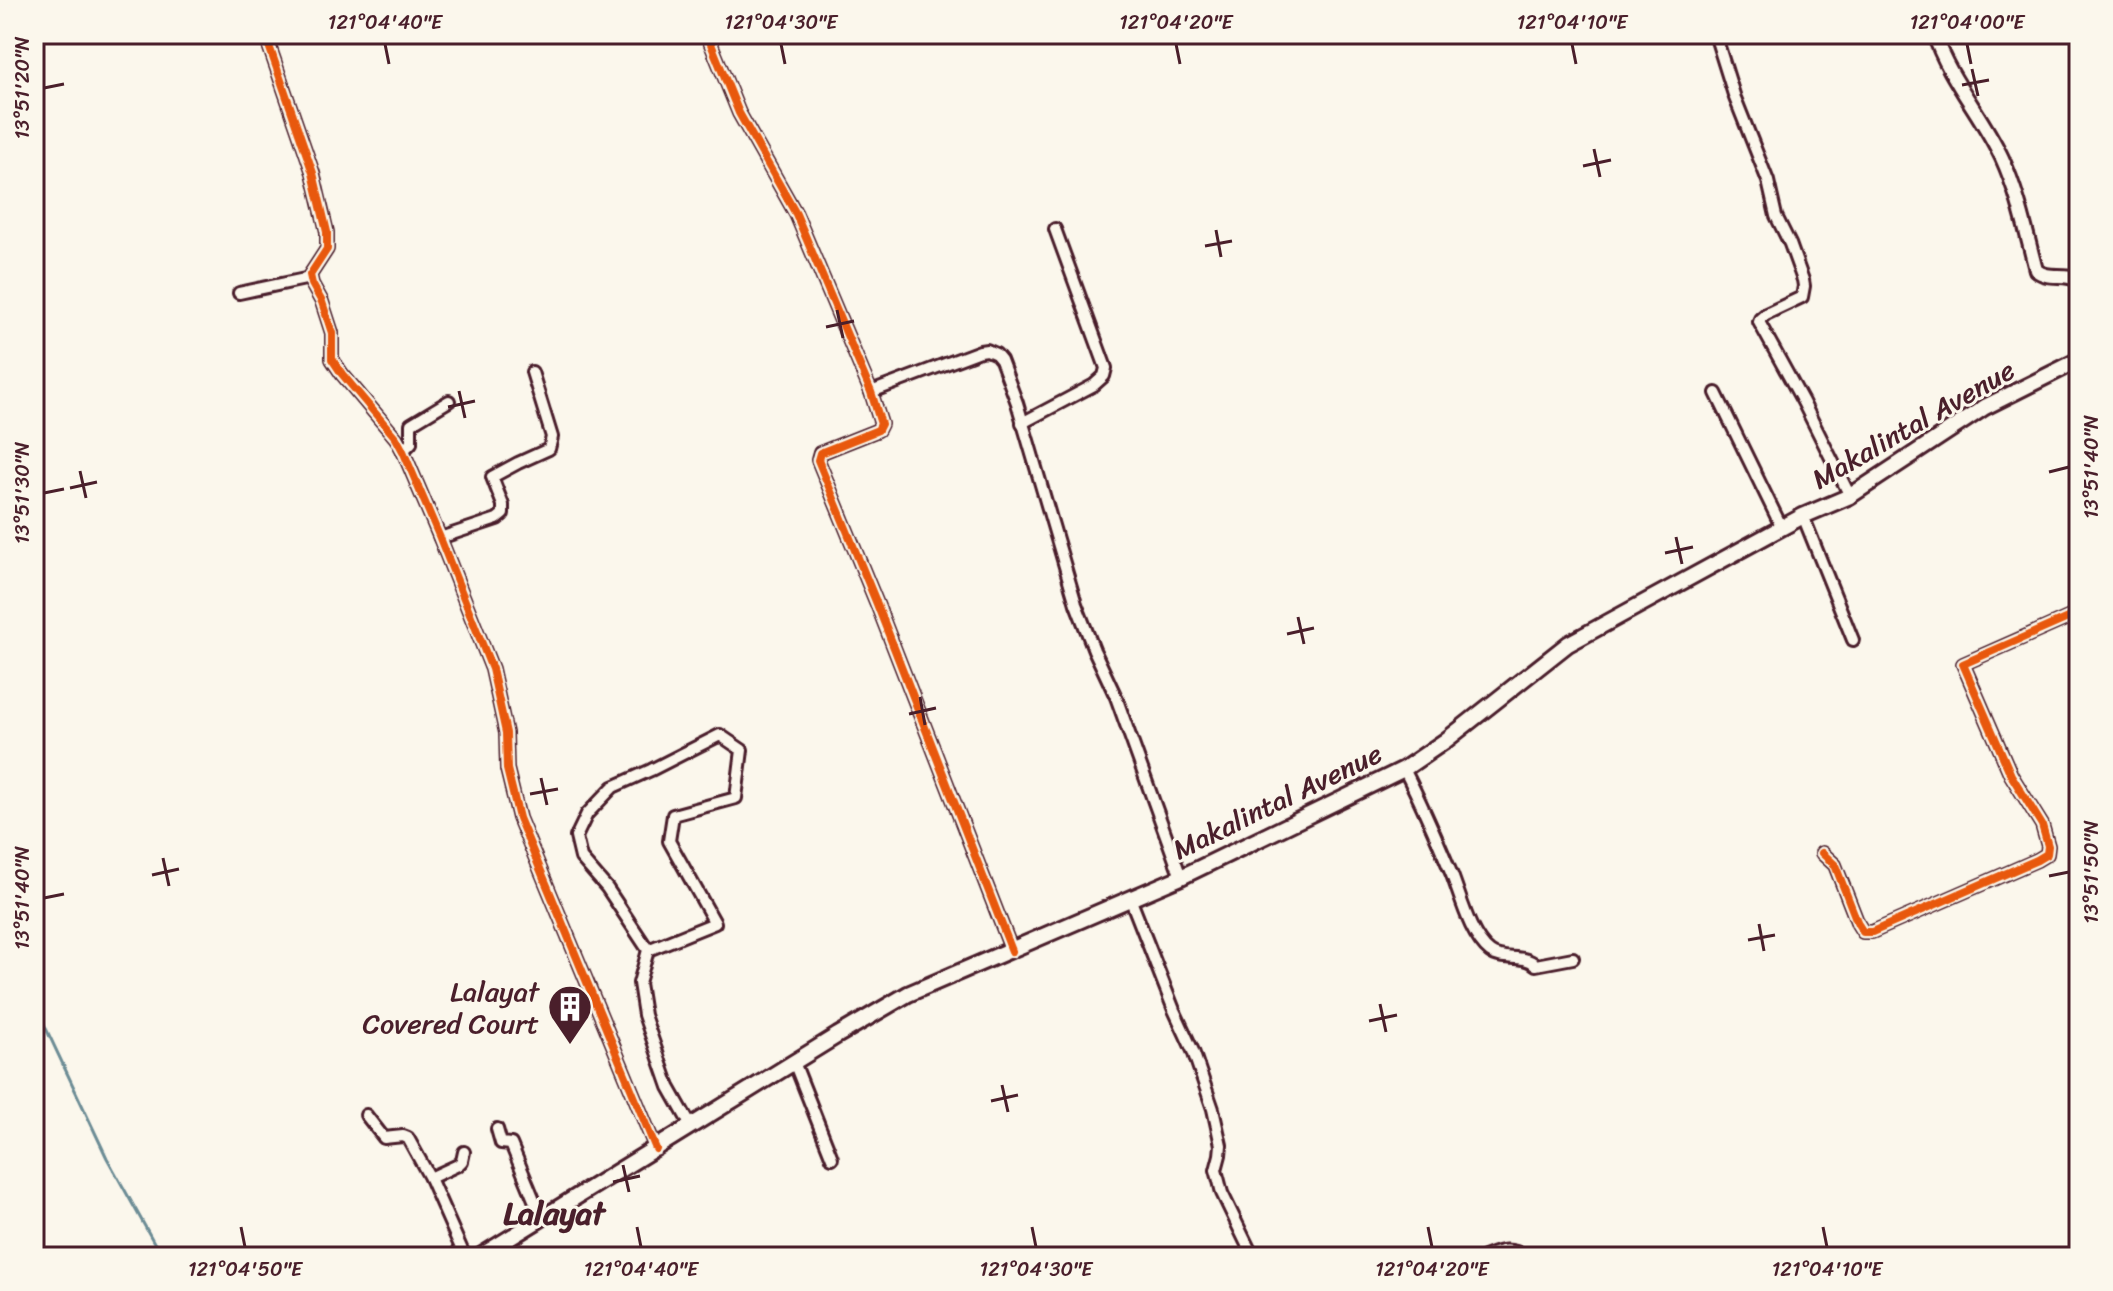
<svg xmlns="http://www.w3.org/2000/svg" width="2113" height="1291" viewBox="0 0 2113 1291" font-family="Sriracha,sans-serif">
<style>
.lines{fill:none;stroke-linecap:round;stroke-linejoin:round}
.stream{stroke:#6c8c95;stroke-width:3}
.minor-casing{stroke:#4a1f2b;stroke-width:16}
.tertiary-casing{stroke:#4a1f2b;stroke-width:18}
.secondary-casing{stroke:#4a1f2b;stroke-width:20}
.minor{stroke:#fbf7ec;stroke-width:10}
.tertiary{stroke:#fbf7ec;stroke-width:12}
.secondary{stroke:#fbf7ec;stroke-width:14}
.cycleway-casing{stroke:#fbf7ec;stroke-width:13}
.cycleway{stroke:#e8590c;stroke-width:8}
.ticks{fill:none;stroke:#4a1f2b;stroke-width:3}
.labels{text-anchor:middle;stroke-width:6;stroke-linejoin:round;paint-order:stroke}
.street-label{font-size:28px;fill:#4a1f2b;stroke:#fbf7ec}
.poi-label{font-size:28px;fill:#4a1f2b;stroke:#fbf7ec;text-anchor:end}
.quarter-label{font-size:32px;font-weight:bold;fill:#4a1f2b;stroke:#fbf7ec}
.neatline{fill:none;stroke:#4a1f2b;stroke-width:3}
.ticks-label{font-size:20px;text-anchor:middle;fill:#4a1f2b}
</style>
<rect width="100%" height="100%" fill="#fbf7ec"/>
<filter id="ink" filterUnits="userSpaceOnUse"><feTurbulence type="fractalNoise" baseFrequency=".0125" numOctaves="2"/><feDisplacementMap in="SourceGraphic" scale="16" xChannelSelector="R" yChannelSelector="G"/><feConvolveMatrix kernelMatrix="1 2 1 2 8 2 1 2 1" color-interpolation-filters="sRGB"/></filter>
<g filter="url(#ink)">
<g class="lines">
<polyline class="stream" points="34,1003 107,1158 162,1257"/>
<g class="minor-casing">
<g id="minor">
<polyline points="265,34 313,173 327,232 327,249 310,275 312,284 322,302 332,333 332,359 342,374 396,438 403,451 440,538 492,669 506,733 507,769 519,818 656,1149"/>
<polyline points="1597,34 1598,34"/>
<polyline points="1715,34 1735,98 1768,181 1776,216 1790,244 1803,280 1804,286 1802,297 1766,314 1760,319 1759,322 1803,402 1850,496"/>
<polyline points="709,39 739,113 796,214 871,392 881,424 878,430 820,453 818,460 877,604 1012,951"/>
<polyline points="239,293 310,278"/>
<polyline points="871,392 980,351 987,350 996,354 1001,360 1017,403 1076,604 1094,650 1116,697 1181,877"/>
<polyline points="1716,393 1782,528"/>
<polyline points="1022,423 1094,385 1104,376 1106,368 1055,229"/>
<polyline points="403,451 411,443 411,424 449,401"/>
<polyline points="1803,516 1853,640"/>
<polyline points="440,538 497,519 503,514 503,505 492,477 518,463 549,449 552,437 532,372"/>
<path d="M1404,769c18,35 33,70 48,106 9,23 18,61 38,77 13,10 33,1 46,13l37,-7"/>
<polyline points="1822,853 1835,865 1858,924 1863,932 1872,932 2037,860 2047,854 2048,846 2042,825 2011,775 1963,664 2079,613"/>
<polyline points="1130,898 1174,1010 1193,1051 1213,1109 1221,1145 1220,1155 1216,1170 1219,1181 1222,1193 1253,1257"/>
<polyline points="648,950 715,923 669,841 673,815 736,798 742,750 720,735 651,770 613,787 587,814 576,837 581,858 607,888 648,950 639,983 644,1015 669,1087 691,1126"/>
<polyline points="794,1062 832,1158"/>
<polyline points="366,1115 384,1138 403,1136 408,1138 430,1178 465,1257"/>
<polyline points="497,1129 501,1143 511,1144 542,1219"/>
<polyline points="430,1178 458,1165 462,1161 464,1152"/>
<path d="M1484,1257c18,-7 25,-10 43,0"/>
</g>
</g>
<g class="tertiary-casing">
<path id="tertiary" d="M1934,34c15,45 48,81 68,124 16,35 24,74 34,112 13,11 30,1 43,11"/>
</g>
<g class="secondary-casing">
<polyline id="secondary" points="479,1257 838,1035 908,994 1181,877 1404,769 1445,741 1568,644 1803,516 1850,496 1985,407 2079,360"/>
</g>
<use href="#minor" class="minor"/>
<use href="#tertiary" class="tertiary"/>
<use href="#secondary" class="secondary"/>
<g class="cycleway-casing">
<g id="cycleway">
<polyline points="265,34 313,173 327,232 327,249 310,275 312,284 322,302 332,333 332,359 342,374 396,438 403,451 440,538 492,669 506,733 507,769 519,818 656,1149"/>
<polyline points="709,39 739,113 796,214 871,392 881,424 878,430 820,453 818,460 877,604 1012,951"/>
<polyline points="1822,853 1835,865 1858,924 1863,932 1872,932 2037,860 2047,854 2048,846 2042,825 2011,775 1963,664 2079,613"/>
</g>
</g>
<use href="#cycleway" class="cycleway"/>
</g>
</g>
<path class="ticks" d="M385,44l4,20M781,44l4,20M1176,44l4,20M1572,44l4,20M1967,44l4,20M1972,69l6,27M1962,85l27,-5M44,88l20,-4M1594,149l6,28M1583,166l28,-6M1216,230l5,27M1205,246l27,-5M837,310l6,28M826,327l28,-6M459,391l6,27M448,407l27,-6M80,471l6,27M2049,472l20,-5M70,488l27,-6M44,493l20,-4M1676,537l6,27M1665,553l28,-6M1298,617l6,27M1287,634l27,-6M920,697l5,28M909,714l27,-6M541,778l6,27M530,794l28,-5M163,858l6,28M152,875l27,-6M2049,876l20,-4M44,898l20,-4M1759,924l5,27M1748,940l27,-5M1380,1004l6,28M1369,1021l28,-6M1002,1085l6,27M991,1101l27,-6M623,1165l6,27M613,1182l27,-6M241,1227l4,20M637,1227l4,20M1032,1227l4,20M1428,1227l4,20M1823,1227l4,20"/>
<defs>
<g id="building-pin" transform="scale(2.3)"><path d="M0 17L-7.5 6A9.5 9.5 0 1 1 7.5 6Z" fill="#4a1f2b" stroke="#fbf7ec"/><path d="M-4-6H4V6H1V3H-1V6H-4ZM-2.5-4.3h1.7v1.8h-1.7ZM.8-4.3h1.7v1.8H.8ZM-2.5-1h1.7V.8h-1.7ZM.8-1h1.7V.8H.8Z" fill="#fff"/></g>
</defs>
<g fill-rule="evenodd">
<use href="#building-pin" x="570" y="1007"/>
</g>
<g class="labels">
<g class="street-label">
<text transform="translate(1913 424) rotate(-30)" y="10">Makalintal Avenue</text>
<text transform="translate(1277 801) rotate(-26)" y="10">Makalintal Avenue</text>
</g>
<g class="poi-label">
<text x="539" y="1001">Lalayat<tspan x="539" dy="32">Covered Court</tspan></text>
</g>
<g class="quarter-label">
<text x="554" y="1224">Lalayat</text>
</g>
</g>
<rect width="2113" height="1291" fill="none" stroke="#fbf7ec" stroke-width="88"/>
<rect x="44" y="44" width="2025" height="1203" class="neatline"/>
<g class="ticks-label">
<text x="385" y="29">121°04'40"E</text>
<text x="781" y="29">121°04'30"E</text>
<text x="1176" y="29">121°04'20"E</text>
<text x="1572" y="29">121°04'10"E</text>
<text x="1967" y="29">121°04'00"E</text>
<text transform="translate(22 88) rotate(-90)" y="7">13°51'20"N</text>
<text transform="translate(2091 467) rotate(-90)" y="7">13°51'40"N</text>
<text transform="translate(22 493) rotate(-90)" y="7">13°51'30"N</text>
<text transform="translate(2091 872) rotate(-90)" y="7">13°51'50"N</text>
<text transform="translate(22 898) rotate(-90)" y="7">13°51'40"N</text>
<text x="245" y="1276">121°04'50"E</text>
<text x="641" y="1276">121°04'40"E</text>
<text x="1036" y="1276">121°04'30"E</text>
<text x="1432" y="1276">121°04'20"E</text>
<text x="1827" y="1276">121°04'10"E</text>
</g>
</svg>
